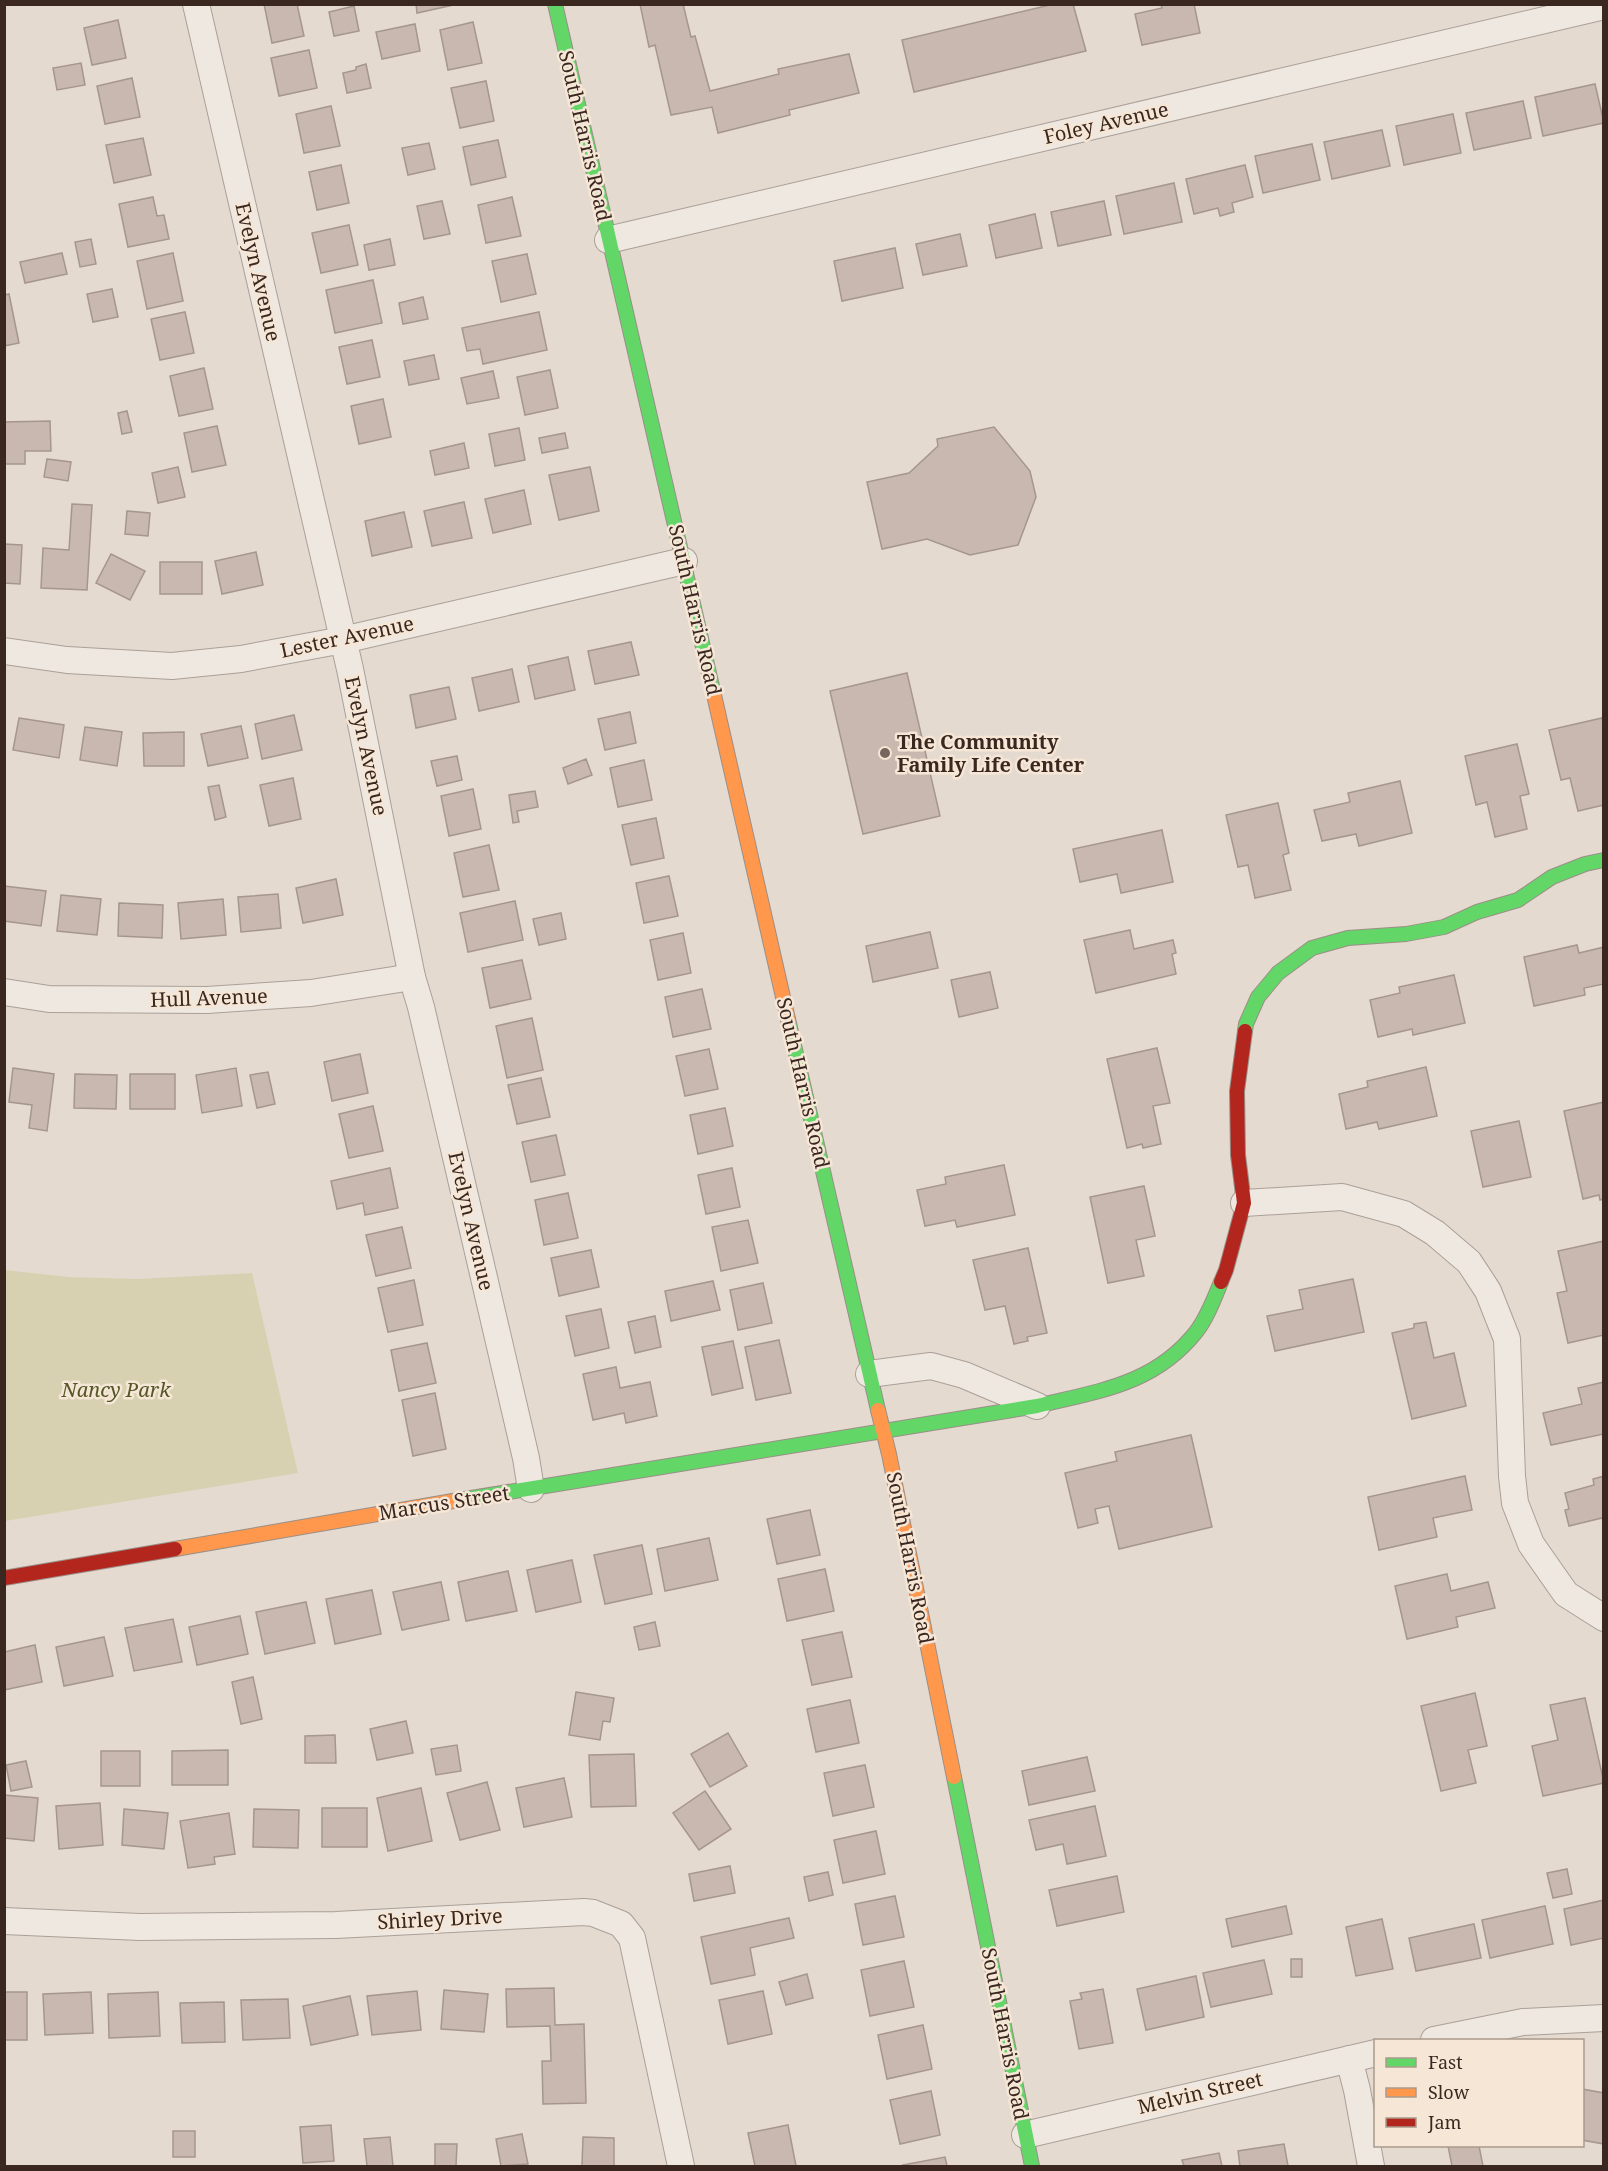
<svg xmlns="http://www.w3.org/2000/svg" width="1608" height="2171" viewBox="0 0 1608 2171" font-family="'Noto Serif',serif">
<style>
.green{fill:#d7d1b2}
.building{fill:#c9b8b0;stroke:#a5968e;stroke-width:1.5}
.lines{fill:none;stroke-linecap:round;stroke-linejoin:round}
.street-casing{stroke:#aaa098;stroke-width:28}
.fast-casing{stroke:#9a8f88;stroke-width:16}
.slow-casing{stroke:#9a8f88;stroke-width:16}
.jam-casing{stroke:#9a8f88;stroke-width:16}
.street{stroke:#eee8e1;stroke-width:26}
.fast{stroke:#63d668;stroke-width:14}
.slow{stroke:#ff974d;stroke-width:14}
.jam{stroke:#b3261e;stroke-width:14}
.poi-dot{fill:#76665d;stroke:#f5e6d6;stroke-width:2}
.labels{text-anchor:middle;stroke-width:5;stroke-linejoin:round;paint-order:stroke}
.street-label{font-size:20px;fill:#3a2720;stroke:#f5e6d6}
.poi-label{font-size:20px;font-weight:bold;fill:#3a2720;stroke:#f5e6d6;text-anchor:start}
.park-label{font-size:20px;font-style:italic;fill:#535626;stroke:#f5e6d6}
</style>
<rect width="100%" height="100%" fill="#e5dacf"/>
<polygon class="green" points="5,1270 68,1277 137,1279 252,1273 298,1473 5,1521"/>
<g class="building">
<polygon points="264,4 297,4 304,36 272,43"/>
<polygon points="416,4 458,4 417,13"/>
<polygon points="640,4 683,4 691,37 695,36 710,91 779,74 778,69 849,54 859,93 789,110 790,115 718,133 712,107 671,115 655,45 649,47"/>
<polygon points="1054,4 1073,4 1086,51 914,92 902,40"/>
<polygon points="1161,4 1194,4 1200,33 1142,45 1135,14 1162,8"/>
<polygon points="354,6 359,31 334,36 329,12"/>
<polygon points="118,20 126,58 92,65 84,28"/>
<polygon points="473,22 482,63 448,70 440,30"/>
<polygon points="415,24 420,51 382,59 376,32"/>
<polygon points="309,50 317,88 279,96 271,58"/>
<polygon points="81,63 85,85 57,90 53,68"/>
<polygon points="366,64 371,88 347,93 343,73 356,70 356,67"/>
<polygon points="132,78 140,117 105,124 97,86"/>
<polygon points="486,81 494,121 460,128 451,88"/>
<polygon points="1595,84 1604,123 1543,136 1535,97"/>
<polygon points="1523,101 1531,138 1474,150 1466,113"/>
<polygon points="331,106 340,146 304,153 296,114"/>
<polygon points="1453,114 1461,153 1404,165 1396,126"/>
<polygon points="1382,130 1390,166 1332,179 1324,142"/>
<polygon points="143,138 151,175 114,183 106,145"/>
<polygon points="498,140 506,177 471,185 463,147"/>
<polygon points="429,143 435,169 408,175 402,148"/>
<polygon points="1312,144 1320,180 1263,193 1255,156"/>
<polygon points="341,165 349,203 317,210 309,172"/>
<polygon points="1245,165 1253,197 1232,203 1234,212 1220,216 1218,208 1194,214 1186,179"/>
<polygon points="1174,183 1182,222 1124,234 1116,196"/>
<polygon points="153,197 157,216 164,215 169,239 128,247 119,204"/>
<polygon points="512,197 521,236 486,243 478,205"/>
<polygon points="442,201 450,234 424,239 417,206"/>
<polygon points="1104,201 1111,235 1058,246 1051,212"/>
<polygon points="1035,214 1042,248 996,258 989,225"/>
<polygon points="349,225 358,265 321,273 312,233"/>
<polygon points="960,234 967,266 923,275 916,244"/>
<polygon points="91,239 96,264 80,267 75,242"/>
<polygon points="390,239 395,265 369,270 364,245"/>
<polygon points="895,248 903,288 842,301 834,261"/>
<polygon points="62,253 67,274 25,283 20,262"/>
<polygon points="173,253 183,301 147,309 137,261"/>
<polygon points="527,254 536,294 501,302 492,261"/>
<polygon points="373,280 382,323 335,333 326,290"/>
<polygon points="112,289 118,317 93,322 87,294"/>
<polygon points="9,294 19,343 4,346 4,295"/>
<polygon points="423,297 428,319 403,324 399,303"/>
<polygon points="185,312 194,353 160,360 151,319"/>
<polygon points="539,312 547,350 483,364 480,349 467,351 462,328"/>
<polygon points="372,340 380,377 347,384 339,347"/>
<polygon points="434,355 439,379 409,385 404,361"/>
<polygon points="204,368 213,409 179,416 170,376"/>
<polygon points="550,370 558,408 525,415 517,377"/>
<polygon points="493,371 499,398 467,404 461,378"/>
<polygon points="383,399 391,437 359,444 351,406"/>
<polygon points="127,411 132,432 122,434 118,413"/>
<polygon points="50,421 51,451 25,451 25,464 4,464 4,422"/>
<polygon points="217,426 226,465 192,472 184,433"/>
<polygon points="994,427 1030,471 1036,497 1018,545 970,555 927,539 882,549 867,482 909,473 938,446 937,439"/>
<polygon points="519,428 525,460 495,466 489,434"/>
<polygon points="565,433 568,448 542,453 539,438"/>
<polygon points="464,443 469,468 435,475 430,451"/>
<polygon points="47,459 71,462 68,481 44,477"/>
<polygon points="178,467 185,497 158,503 152,473"/>
<polygon points="590,467 599,511 559,520 549,475"/>
<polygon points="524,490 531,524 493,533 485,499"/>
<polygon points="464,502 472,538 432,546 424,511"/>
<polygon points="72,504 92,505 87,590 41,588 43,548 69,550"/>
<polygon points="127,511 150,513 148,536 125,534"/>
<polygon points="404,512 412,547 372,556 365,521"/>
<polygon points="4,544 22,545 20,584 4,583"/>
<polygon points="256,552 263,585 222,594 215,561"/>
<polygon points="111,554 145,571 130,600 96,583"/>
<rect x="160" y="562" width="42" height="32"/>
<polygon points="631,642 639,675 595,684 588,651"/>
<polygon points="568,657 575,690 535,699 528,666"/>
<polygon points="512,669 519,702 479,711 472,678"/>
<polygon points="907,673 940,816 863,834 830,691"/>
<polygon points="449,687 456,719 416,728 410,695"/>
<polygon points="630,712 636,743 605,750 598,719"/>
<polygon points="294,715 302,750 262,759 255,724"/>
<polygon points="19,718 64,725 59,758 13,750"/>
<polygon points="1602,718 1604,726 1604,805 1578,811 1570,778 1561,780 1549,730"/>
<polygon points="241,726 248,758 208,766 201,734"/>
<polygon points="85,727 122,732 117,766 80,760"/>
<polygon points="184,732 184,766 144,766 143,733"/>
<polygon points="1517,744 1529,794 1520,796 1527,829 1495,837 1487,802 1476,805 1465,756"/>
<polygon points="457,756 462,780 437,786 431,761"/>
<polygon points="586,759 592,775 568,784 563,768"/>
<polygon points="644,760 652,800 618,807 610,768"/>
<polygon points="293,778 301,819 269,826 260,785"/>
<polygon points="1400,781 1412,833 1359,846 1356,834 1322,841 1314,810 1350,802 1348,793"/>
<polygon points="219,785 226,817 215,820 208,787"/>
<polygon points="473,789 481,829 449,836 441,796"/>
<polygon points="535,791 538,807 517,811 519,822 513,823 509,795"/>
<polygon points="1278,803 1289,853 1283,855 1291,890 1255,898 1248,865 1238,867 1226,815"/>
<polygon points="656,818 664,858 631,865 622,825"/>
<polygon points="1162,830 1173,882 1121,893 1117,874 1080,882 1073,849"/>
<polygon points="489,845 499,890 463,897 454,853"/>
<polygon points="669,876 678,916 644,923 636,883"/>
<polygon points="336,879 343,915 303,923 296,888"/>
<polygon points="4,886 46,891 41,926 4,921"/>
<polygon points="278,894 281,928 241,932 238,897"/>
<polygon points="61,895 101,899 97,935 57,931"/>
<polygon points="223,899 226,935 181,939 178,903"/>
<polygon points="515,901 523,940 468,952 460,913"/>
<polygon points="119,903 163,905 162,938 118,936"/>
<polygon points="561,913 566,939 539,945 533,919"/>
<polygon points="1130,930 1134,949 1173,940 1176,953 1172,954 1176,974 1096,993 1084,940"/>
<polygon points="930,932 938,968 873,982 866,946"/>
<polygon points="683,933 691,973 658,980 650,940"/>
<polygon points="1577,945 1579,953 1604,947 1604,984 1584,988 1585,995 1534,1006 1524,957"/>
<polygon points="522,960 531,999 490,1008 482,968"/>
<polygon points="990,972 998,1008 959,1017 951,980"/>
<polygon points="1454,975 1465,1023 1413,1035 1412,1029 1378,1037 1370,1000 1400,993 1399,987"/>
<polygon points="702,989 711,1029 673,1037 665,997"/>
<polygon points="532,1018 543,1070 507,1078 496,1026"/>
<polygon points="1157,1048 1170,1103 1153,1106 1161,1144 1143,1148 1142,1144 1127,1148 1107,1059"/>
<polygon points="709,1049 718,1089 685,1096 676,1056"/>
<polygon points="360,1054 368,1093 332,1101 324,1062"/>
<polygon points="1426,1067 1437,1116 1379,1129 1377,1122 1346,1129 1339,1094 1368,1087 1367,1081"/>
<polygon points="13,1068 54,1074 47,1131 29,1128 32,1105 9,1102"/>
<polygon points="236,1068 242,1106 202,1113 196,1075"/>
<polygon points="268,1072 275,1104 257,1108 250,1075"/>
<polygon points="75,1074 117,1075 116,1109 74,1108"/>
<rect x="130" y="1074" width="45" height="35"/>
<polygon points="541,1078 550,1117 517,1124 508,1085"/>
<polygon points="1604,1102 1604,1199 1600,1200 1599,1195 1583,1199 1564,1111"/>
<polygon points="373,1106 383,1151 349,1158 339,1114"/>
<polygon points="725,1108 733,1146 698,1154 690,1115"/>
<polygon points="1519,1121 1531,1177 1483,1187 1471,1131"/>
<polygon points="556,1135 565,1175 531,1182 522,1142"/>
<polygon points="1004,1165 1015,1215 957,1227 955,1220 925,1226 917,1190 946,1184 945,1177"/>
<polygon points="390,1168 398,1208 365,1215 363,1203 337,1209 331,1181"/>
<polygon points="732,1168 740,1207 706,1214 698,1175"/>
<polygon points="1144,1186 1155,1236 1136,1240 1144,1276 1108,1283 1090,1197"/>
<polygon points="568,1193 578,1238 544,1245 535,1200"/>
<polygon points="748,1220 758,1263 721,1271 712,1227"/>
<polygon points="402,1227 411,1268 376,1276 366,1235"/>
<polygon points="1604,1241 1604,1335 1568,1343 1557,1293 1567,1291 1558,1251"/>
<polygon points="1028,1248 1047,1333 1027,1337 1028,1341 1014,1344 1005,1306 985,1310 973,1260"/>
<polygon points="591,1250 599,1287 559,1296 551,1258"/>
<polygon points="1353,1279 1364,1332 1275,1351 1267,1316 1303,1309 1299,1290"/>
<polygon points="414,1280 423,1325 388,1332 378,1288"/>
<polygon points="713,1281 720,1310 671,1321 665,1291"/>
<polygon points="763,1283 772,1323 738,1330 730,1290"/>
<polygon points="601,1309 609,1348 575,1356 566,1316"/>
<polygon points="655,1316 661,1347 635,1353 628,1322"/>
<polygon points="1426,1322 1434,1358 1454,1353 1466,1406 1412,1419 1392,1333 1414,1328 1414,1324"/>
<polygon points="779,1340 791,1393 756,1400 745,1347"/>
<polygon points="733,1341 743,1388 712,1395 702,1347"/>
<polygon points="427,1343 436,1383 399,1391 391,1350"/>
<polygon points="616,1367 620,1388 650,1382 657,1416 626,1423 624,1413 593,1420 583,1374"/>
<polygon points="1604,1382 1604,1434 1551,1445 1543,1413 1582,1404 1578,1388"/>
<polygon points="435,1393 446,1449 413,1456 402,1400"/>
<polygon points="1191,1435 1212,1527 1119,1549 1109,1506 1095,1509 1098,1523 1078,1528 1065,1473 1117,1461 1115,1452"/>
<polygon points="1465,1476 1472,1510 1433,1518 1437,1537 1379,1550 1368,1497"/>
<polygon points="1604,1476 1604,1523 1602,1518 1569,1526 1565,1510 1569,1509 1565,1493 1594,1485 1593,1479"/>
<polygon points="810,1510 820,1555 777,1564 767,1519"/>
<polygon points="709,1538 718,1580 665,1591 657,1549"/>
<polygon points="642,1545 652,1594 605,1604 594,1555"/>
<polygon points="572,1560 581,1602 536,1612 527,1570"/>
<polygon points="825,1569 834,1611 787,1621 778,1579"/>
<polygon points="508,1571 517,1611 466,1621 458,1582"/>
<polygon points="1447,1574 1451,1591 1488,1582 1495,1608 1456,1617 1458,1627 1407,1639 1395,1586"/>
<polygon points="441,1582 449,1620 402,1630 393,1592"/>
<polygon points="372,1590 381,1634 335,1644 326,1599"/>
<polygon points="306,1602 315,1643 265,1654 256,1612"/>
<polygon points="240,1616 248,1654 197,1665 189,1627"/>
<polygon points="173,1619 182,1662 134,1671 125,1628"/>
<polygon points="655,1622 660,1646 639,1650 634,1627"/>
<polygon points="842,1632 852,1677 812,1685 802,1640"/>
<polygon points="104,1637 113,1676 64,1686 56,1647"/>
<polygon points="35,1645 42,1682 4,1690 4,1652"/>
<polygon points="253,1677 262,1719 241,1724 232,1682"/>
<polygon points="576,1692 614,1698 610,1722 603,1721 600,1740 569,1735"/>
<polygon points="1475,1693 1487,1746 1468,1750 1476,1783 1441,1791 1421,1706"/>
<polygon points="1585,1698 1604,1783 1543,1796 1532,1746 1558,1740 1550,1705"/>
<polygon points="850,1700 859,1743 816,1752 807,1709"/>
<polygon points="406,1721 413,1753 377,1760 370,1729"/>
<polygon points="728,1733 747,1766 710,1787 691,1754"/>
<polygon points="335,1735 336,1763 305,1763 305,1736"/>
<polygon points="457,1745 461,1771 436,1775 431,1749"/>
<polygon points="228,1750 228,1785 172,1785 172,1751"/>
<rect x="101" y="1751" width="39" height="35"/>
<polygon points="634,1754 636,1806 591,1807 589,1755"/>
<polygon points="1087,1757 1095,1791 1029,1805 1022,1771"/>
<polygon points="26,1761 32,1787 11,1791 6,1765"/>
<polygon points="865,1765 874,1807 833,1816 824,1773"/>
<polygon points="564,1778 572,1817 524,1827 516,1788"/>
<polygon points="487,1782 500,1830 460,1840 447,1793"/>
<polygon points="421,1788 432,1841 388,1851 377,1798"/>
<polygon points="705,1791 731,1829 699,1850 673,1813"/>
<polygon points="4,1795 38,1798 34,1841 4,1838"/>
<polygon points="100,1803 103,1845 59,1849 56,1806"/>
<polygon points="1095,1806 1106,1856 1067,1864 1063,1844 1036,1850 1029,1820"/>
<rect x="322" y="1808" width="45" height="39"/>
<polygon points="124,1809 168,1813 164,1849 122,1845"/>
<polygon points="254,1809 299,1810 298,1848 253,1847"/>
<polygon points="229,1813 235,1854 214,1857 215,1864 188,1868 180,1821"/>
<polygon points="876,1831 885,1874 843,1883 834,1840"/>
<polygon points="730,1866 735,1893 694,1901 689,1874"/>
<polygon points="1567,1869 1572,1894 1553,1898 1547,1873"/>
<polygon points="828,1872 833,1895 809,1901 804,1877"/>
<polygon points="1117,1876 1124,1912 1057,1926 1049,1890"/>
<polygon points="895,1896 904,1937 863,1945 855,1904"/>
<polygon points="1604,1900 1604,1938 1571,1945 1564,1909"/>
<polygon points="1286,1906 1292,1934 1232,1947 1226,1919"/>
<polygon points="1545,1906 1553,1944 1490,1958 1482,1920"/>
<polygon points="789,1918 794,1938 750,1948 755,1975 711,1984 701,1937"/>
<polygon points="1382,1919 1393,1969 1356,1976 1346,1927"/>
<polygon points="1474,1924 1481,1958 1416,1971 1409,1938"/>
<rect x="1291" y="1959" width="11" height="18"/>
<polygon points="1264,1960 1272,1994 1211,2007 1203,1973"/>
<polygon points="904,1961 914,2007 870,2016 861,1970"/>
<polygon points="807,1974 813,1998 786,2005 779,1982"/>
<polygon points="1196,1976 1204,2017 1146,2030 1137,1989"/>
<polygon points="554,1988 555,2025 584,2024 586,2103 543,2104 542,2061 551,2061 550,2026 507,2027 506,1989"/>
<polygon points="1103,1989 1113,2043 1079,2049 1070,2001 1082,1999 1080,1993"/>
<polygon points="444,1990 488,1994 484,2032 441,2029"/>
<polygon points="417,1991 421,2030 372,2035 367,1996"/>
<polygon points="763,1991 772,2034 728,2044 719,2000"/>
<rect x="4" y="1992" width="23" height="48"/>
<polygon points="91,1992 93,2033 45,2035 43,1994"/>
<polygon points="158,1992 160,2036 109,2038 108,1994"/>
<polygon points="350,1996 358,2035 311,2045 303,2006"/>
<polygon points="288,1999 290,2038 243,2040 241,2000"/>
<polygon points="224,2002 225,2042 182,2043 180,2003"/>
<polygon points="923,2025 932,2069 887,2079 878,2035"/>
<polygon points="1582,2089 1604,2093 1604,2144 1582,2140"/>
<polygon points="931,2091 940,2135 900,2144 890,2100"/>
<polygon points="331,2125 334,2161 303,2163 300,2127"/>
<polygon points="788,2125 796,2166 755,2166 748,2133"/>
<rect x="173" y="2131" width="22" height="26"/>
<polygon points="522,2134 528,2164 501,2166 496,2139"/>
<polygon points="390,2137 393,2166 367,2166 364,2139"/>
<polygon points="583,2137 614,2138 614,2166 582,2166"/>
<polygon points="435,2144 457,2144 456,2166 435,2166"/>
<polygon points="1284,2144 1288,2166 1240,2166 1238,2151"/>
<polygon points="1448,2146 1479,2146 1483,2166 1452,2166"/>
<polygon points="1219,2153 1222,2166 1184,2166 1182,2160"/>
<polygon points="945,2157 947,2166 904,2166 903,2165"/>
</g>
<g class="lines">
<g class="street-casing">
<g id="street">
<polyline points="196,4 350,669 412,977 421,1007 526,1458 531,1489"/>
<polyline points="608,240 1604,6"/>
<polyline points="4,651 67,660 172,666 241,659 343,640 684,561"/>
<polyline points="4,992 49,999 207,1000 311,993 412,977"/>
<polyline points="1244,1203 1342,1197 1404,1214 1435,1233 1469,1262 1488,1291 1507,1339 1512,1476 1515,1503 1531,1544 1566,1594 1604,1618"/>
<polyline points="869,1374 931,1366 964,1375 1037,1406"/>
<polyline points="4,1921 140,1927 336,1925 584,1912 593,1913 621,1924 632,1938 681,2166"/>
<polyline points="1434,2040 1523,2022 1604,2018"/>
<polyline points="1349,2059 1357,2090 1371,2166"/>
<polyline points="1025,2135 1376,2053"/>
</g>
</g>
<g class="fast-casing">
<g id="fast">
<polyline points="555,4 714,695"/>
<polyline points="788,1019 878,1410"/>
<polyline points="1245,1031 1246,1024 1258,997 1278,973 1312,948 1348,938 1406,934 1444,927 1477,912 1518,900 1552,877 1585,864 1604,860"/>
<path d="M453,1501l584,-95c61,-15 117,-21 159,-74 11,-14 18,-33 25,-50"/>
<polyline points="954,1777 1032,2166"/>
</g>
</g>
<g class="slow-casing">
<g id="slow">
<polyline points="714,695 788,1019"/>
<polyline points="878,1410 889,1454 954,1777"/>
<polyline points="175,1549 453,1501"/>
</g>
</g>
<g class="jam-casing">
<g id="jam">
<polyline points="1221,1282 1226,1270 1244,1203 1238,1155 1237,1091 1245,1031"/>
<polyline points="4,1578 175,1549"/>
</g>
</g>
<use href="#street" class="street"/>
<use href="#fast" class="fast"/>
<use href="#slow" class="slow"/>
<use href="#jam" class="jam"/>
</g>
<circle class="poi-dot" cx="885" cy="753" r="6"/>
<g class="labels">
<g class="street-label">
<text transform="translate(1106 123) rotate(-13)" y="7">Foley Avenue</text>
<text transform="translate(585 136) rotate(77)" y="7">South Harris Road</text>
<text transform="translate(258 272) rotate(77)" y="7">Evelyn Avenue</text>
<text transform="translate(695 610) rotate(77)" y="7">South Harris Road</text>
<text transform="translate(347 637) rotate(-12)" y="7">Lester Avenue</text>
<text transform="translate(366 746) rotate(78)" y="7">Evelyn Avenue</text>
<text transform="translate(209 998) rotate(-2)" y="7">Hull Avenue</text>
<text transform="translate(803 1083) rotate(77)" y="7">South Harris Road</text>
<text transform="translate(471 1221) rotate(77)" y="7">Evelyn Avenue</text>
<text transform="translate(444 1503) rotate(-9)" y="7">Marcus Street</text>
<text transform="translate(910 1558) rotate(79)" y="7">South Harris Road</text>
<text transform="translate(440 1919) rotate(-3)" y="7">Shirley Drive</text>
<text transform="translate(1005 2034) rotate(79)" y="7">South Harris Road</text>
<text transform="translate(1200 2093) rotate(-13)" y="7">Melvin Street</text>
</g>
<g class="poi-label">
<text x="897" y="749">The Community<tspan x="897" dy="23">Family Life Center</tspan></text>
</g>
<g class="park-label">
<text x="116" y="1397">Nancy Park</text>
</g>
</g>
<rect width="1608" height="2171" fill="none" stroke="#3a2720" stroke-width="12"/>
<rect x="1374" y="2039" width="210" height="108" fill="#f5e6d6" stroke="#aa9a8d" stroke-width="1.5"/>
<rect x="1386" y="2058" width="30" height="9" fill="#63d668" stroke="#aa9a8d" stroke-width="1.5"/>
<text x="1428" y="2069" font-size="18" fill="#3a2720">Fast</text>
<rect x="1386" y="2088" width="30" height="9" fill="#ff974d" stroke="#aa9a8d" stroke-width="1.5"/>
<text x="1428" y="2099" font-size="18" fill="#3a2720">Slow</text>
<rect x="1386" y="2118" width="30" height="9" fill="#b3261e" stroke="#aa9a8d" stroke-width="1.5"/>
<text x="1428" y="2129" font-size="18" fill="#3a2720">Jam</text>
</svg>
